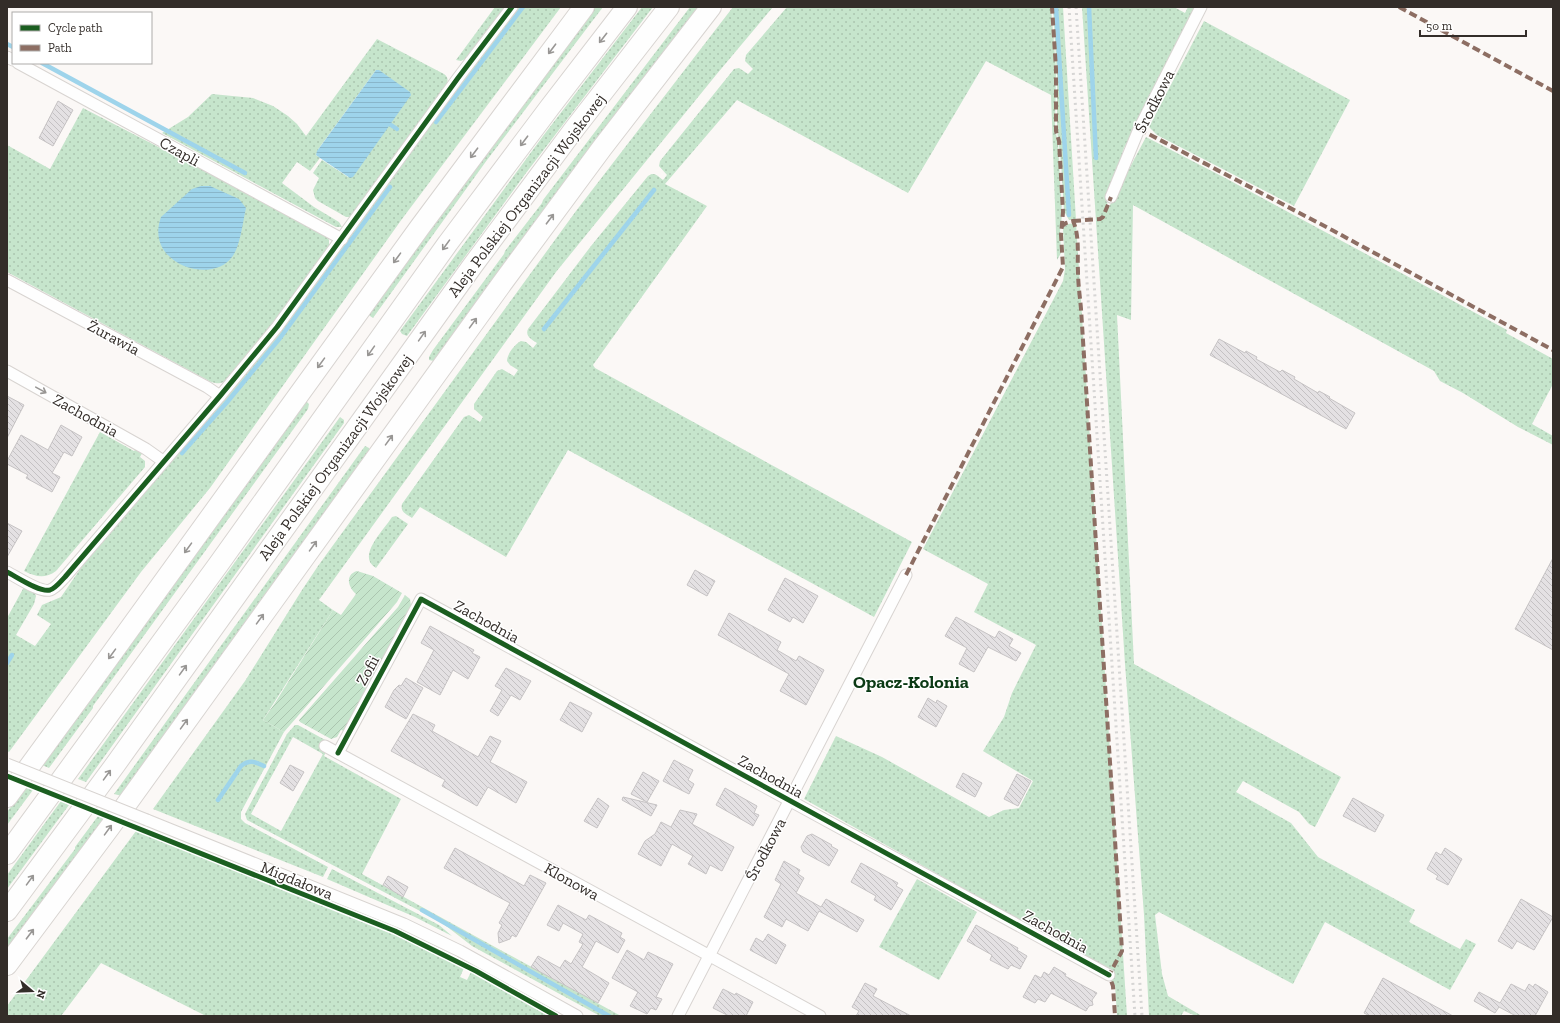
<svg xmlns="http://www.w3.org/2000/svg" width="1560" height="1023" viewBox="0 0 1560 1023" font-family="'Zilla Slab',serif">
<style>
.grass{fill:url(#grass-dots);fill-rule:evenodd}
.garden{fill:url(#garden-furrows)}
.water{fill:url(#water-rules)}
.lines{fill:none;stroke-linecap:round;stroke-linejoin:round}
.stream{stroke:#9ed4eb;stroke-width:4.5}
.building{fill:url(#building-back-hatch);stroke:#c6c3c4}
.minor-casing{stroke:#d8d4d1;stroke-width:13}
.motorway-casing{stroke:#d8d4d1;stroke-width:22}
.minor{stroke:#fefefe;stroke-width:11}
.motorway{stroke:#fefefe;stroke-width:20}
.rail{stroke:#d6d5d4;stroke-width:3;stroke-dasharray:2 4;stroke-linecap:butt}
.minor-bridge-casing{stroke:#d8d4d1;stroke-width:13;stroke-linecap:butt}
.minor-bridge{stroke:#fefefe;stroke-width:11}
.quiet{stroke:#8d6e63;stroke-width:4;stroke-dasharray:8 4;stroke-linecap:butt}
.cycleway-casing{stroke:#fff;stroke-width:8}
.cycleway{stroke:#1b5e20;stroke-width:5}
.oneway{stroke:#989694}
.labels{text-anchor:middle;stroke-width:3;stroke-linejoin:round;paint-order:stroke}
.street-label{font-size:16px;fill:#332d29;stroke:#fff}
.quarter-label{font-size:18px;font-weight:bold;fill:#0b3a15;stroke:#fff}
</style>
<defs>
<pattern id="grass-dots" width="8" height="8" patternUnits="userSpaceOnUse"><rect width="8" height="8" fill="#c6e5cc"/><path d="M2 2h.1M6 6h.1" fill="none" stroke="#abc5af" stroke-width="1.8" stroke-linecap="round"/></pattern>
<pattern id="garden-furrows" width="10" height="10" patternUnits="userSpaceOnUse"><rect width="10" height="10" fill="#c6e5cc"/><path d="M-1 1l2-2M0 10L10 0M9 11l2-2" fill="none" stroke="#abc5af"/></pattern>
<pattern id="water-rules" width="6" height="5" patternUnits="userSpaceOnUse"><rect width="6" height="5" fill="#9ed4eb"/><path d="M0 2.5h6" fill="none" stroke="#89b6ca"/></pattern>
<pattern id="building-back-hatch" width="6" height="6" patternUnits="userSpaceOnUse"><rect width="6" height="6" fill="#e4e1e3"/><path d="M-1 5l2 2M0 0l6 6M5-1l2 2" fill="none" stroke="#c4c1c3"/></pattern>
</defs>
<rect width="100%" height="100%" fill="#fbf8f6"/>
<g class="grass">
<polygon points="495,7 505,7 465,59 461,61 456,60"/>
<polygon points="518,7 561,7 402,219 210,488 141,572 9,752 7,751 7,618 24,587 35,593 36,596 34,604 16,635 35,646 51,624 37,615 42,605 61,597 87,559 205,423 279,333 454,93"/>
<polygon points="595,7 603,7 487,160 373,318 367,314 545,71"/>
<polygon points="642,7 653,7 526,173 407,336 402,334 400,331 543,136"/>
<polygon points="690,7 700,7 434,361 429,360 429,357 433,350 504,254 505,251 542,203 543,200"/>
<polygon points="733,7 773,7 716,75 556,272 319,600 333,610 263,720 284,732 241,812 241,819 245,823 328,867 323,877 153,809 245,681 302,590 318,566 576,211"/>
<path d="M787,7h264l5,62 -1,59 3,16 4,71 -2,16 1,22 -4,7 -6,-165 -65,-34 -78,132 -171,-93 -72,84 42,22 -114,159 2,3 317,174 -38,75 -306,-167 -62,107 -86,-50 -8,11c-6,-4 -12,-6 -10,-14l62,-87 5,-2 11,7 3,-5 -9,-8v-5l23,-33 5,-2 12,7 4,-6 -8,-5 -3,-4c0,-7 8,-17 14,-20l5,1 7,6 4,-5c-6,-4 -12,-7 -9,-14l63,-83 57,-70c6,-5 10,0 15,4l4,-5 -8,-9 1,-5 74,-92 5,-1 9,6 5,-5 -8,-8 1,-6z"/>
<polygon points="1053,7 1063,7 1076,220 1069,220 1064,211 1061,162 1057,130 1057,76"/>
<polygon points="1082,7 1174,7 1185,13 1188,7 1197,7 1124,148 1108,196 1107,206 1109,207 1146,137 1227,179 1507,330 1506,333 1553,359 1553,384 1532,424 1553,436 1553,445 1518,427 1463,393 1440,381 1434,371 1133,205 1131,320 1117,315 1134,664 1341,777 1315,827 1309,824 1299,812 1243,781 1236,792 1291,823 1318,857 1415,910 1409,922 1460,949 1466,939 1476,944 1450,990 1325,922 1293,984 1159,912 1155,915 1162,974 1168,996 1202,1016 1196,1016 1184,1011 1181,1016 1149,1016 1144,915 1125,664"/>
<polygon points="1204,21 1350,100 1294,206 1157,135 1149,127"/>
<path d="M377,39l67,35c5,4 4,7 2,12l-96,131h-4l-28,-16 -3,-3 -2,-8 6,-12 -6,-5 9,-13 26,17 28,-107 -57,78 -3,7 4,3 -10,13 -13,-9 -15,21 32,24 25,15 3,5h-6l-174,-94 26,-16 24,-23 41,4 20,8 15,10 9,8 9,12z"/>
<path d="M83,108l180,93 64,35 2,4v6l-53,74 -48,59c-6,5 -9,5 -17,3l-204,-110v-127l43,24z"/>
<polygon points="1076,223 1127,1016 1117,1016 1115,985 1111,981 1110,971 804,799 836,736 882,757 989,817 1004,810 1019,808 1033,781 983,751 1004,717 1012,693 1036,645 974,612 988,584 923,549 1063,281 1065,269 1063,228 1068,224"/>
<polygon points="306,401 309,404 308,409 93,706 93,708 49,768 42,765"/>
<polygon points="340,417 344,420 344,423 117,739 86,782 78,779"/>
<path d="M100,432l34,19 2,-2 6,4 -2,4 5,4v6l-89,104c-11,8 -20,6 -32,0z"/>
<polygon points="365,446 369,448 370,450 122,796 114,794"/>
<path d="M396,516l12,8 -32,44c-20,-12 8,-38 16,-51z"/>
<path d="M295,725h3l29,16 -5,9 4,2 -2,4 77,43 -39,75 259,142h-21l-128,-70 -31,-24 -194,-102 -2,-6 42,-80zM293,737l30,17 -42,77 -30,-17z"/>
<polygon points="26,787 33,790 7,825 7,812"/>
<polygon points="61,801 69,805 7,889 7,875"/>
<polygon points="98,816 105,819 7,951 7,939 75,849 75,847"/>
<polygon points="136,831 381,927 464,968 460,977 467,980 471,972 551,1016 206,1016 101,963 61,1016 7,1016 7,1006"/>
<polygon points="332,869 439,925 452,936 415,917 327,879"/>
<polygon points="917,879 977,912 939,980 879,947"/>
</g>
<g class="garden">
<path d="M357,571l16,5 29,17 -5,9 -113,130 -21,-12 12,-17 58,-93 8,5 15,-21c-7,-6 -12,-19 1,-23z"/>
<polygon points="405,595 410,599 411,606 344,731 341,730 337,737 331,739 300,722 299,720 398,607"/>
</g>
<g class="water">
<polygon points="376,70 379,70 410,92 411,95 353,177 350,178 320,158 316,155 317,151"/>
<path d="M201,186h9l29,13 7,9c-3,13 -6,40 -14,49 -21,29 -88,6 -71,-40l31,-28z"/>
</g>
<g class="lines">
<g class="stream">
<polyline points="1056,7 1069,215"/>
<polyline points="1089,7 1096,158"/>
<polyline points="7,44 13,47"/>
<polyline points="42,63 245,173"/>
<polyline points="436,122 523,7"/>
<polyline points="391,125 397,129"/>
<polyline points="544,329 654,190"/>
<polyline points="182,453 228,401 280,338 390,187"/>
<polyline points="7,663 12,655"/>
<path d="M218,800l23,-34c9,-7 14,-4 23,0"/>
<polyline points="422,910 609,1016"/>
</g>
</g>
<g class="building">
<polygon points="58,101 73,110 53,146 39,138"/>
<polygon points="1219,339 1245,353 1246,351 1257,357 1256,359 1280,372 1282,370 1295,377 1294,379 1318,393 1319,391 1330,397 1329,398 1355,413 1346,429 1210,355"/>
<polygon points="7,396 24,405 7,438"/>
<polygon points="61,425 82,437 72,456 64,452 52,473 60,477 52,492 26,478 28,475 7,464 7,461 21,435 48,450"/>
<polygon points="7,523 22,531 7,557"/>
<polygon points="1553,558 1553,650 1515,629"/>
<polygon points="695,570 715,581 707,596 687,585"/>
<polygon points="785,578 818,596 803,623 793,617 790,622 768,610"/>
<polygon points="729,613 781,642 777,650 796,661 799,656 824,670 806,705 780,691 789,674 718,635"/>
<polygon points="956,617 995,638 999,631 1013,639 1009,646 1021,653 1016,661 988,647 974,672 959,664 967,648 945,636"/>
<polygon points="430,626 474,650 472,653 480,657 468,679 453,670 440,695 417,682 434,650 421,643"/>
<polygon points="506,668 531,681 520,700 511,695 498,716 490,711 502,690 495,686"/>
<polygon points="406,678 423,688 406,719 385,707 394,690 399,685 401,686"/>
<polygon points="928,698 936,703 937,700 947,706 936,727 918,717"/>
<polygon points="570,702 592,713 582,732 560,720"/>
<polygon points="413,714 435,725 432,731 478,757 490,736 501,741 490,762 527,782 516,803 488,787 477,806 442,786 445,780 391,751"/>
<polygon points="674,760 693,770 688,780 694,784 689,794 663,781"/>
<polygon points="290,765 304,772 293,791 280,783"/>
<polygon points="643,772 659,781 647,802 631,794"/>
<polygon points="963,773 982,783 975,797 956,787"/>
<polygon points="1017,774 1031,781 1018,806 1004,799"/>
<polygon points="725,788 757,806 754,813 759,815 753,826 716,805"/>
<polygon points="623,797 657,805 651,816 622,800"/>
<polygon points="598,798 609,806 597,828 584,821"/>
<polygon points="1353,798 1384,815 1375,832 1343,816"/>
<polygon points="680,810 697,814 692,824 734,847 722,871 710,865 706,874 688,864 693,856 672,844 661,866 638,854 645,841 655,834 661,822 671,827"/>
<polygon points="812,834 832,845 831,846 838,850 829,866 803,852 801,847 807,836"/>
<polygon points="455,848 524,886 530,875 546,883 516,937 512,935 510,939 499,943 498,933 502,925 499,923 510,903 444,868"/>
<polygon points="1445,848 1462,859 1448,885 1436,879 1438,876 1427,869 1436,852 1441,855"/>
<polygon points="784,861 800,870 798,874 804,878 796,893 821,907 826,899 864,920 857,932 819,911 808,931 786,919 782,927 764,917 781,884 775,880"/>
<polygon points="861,863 898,883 896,886 903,890 891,910 874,900 876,896 851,882"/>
<polygon points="388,876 408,887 403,897 383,885"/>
<polygon points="1521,899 1553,917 1534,950 1517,941 1512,949 1498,941"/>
<polygon points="558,905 586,920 589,915 622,933 620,937 625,940 618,953 596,941 582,967 609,983 598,1003 531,967 538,956 560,968 565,960 571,964 583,944 579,942 583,934 563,923 559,931 547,925"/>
<polygon points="976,925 1018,948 1017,950 1027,956 1020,969 1011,965 1008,969 990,960 992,955 967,941"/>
<polygon points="768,934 786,945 776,964 750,950 756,938 763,942"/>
<polygon points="627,950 644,960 648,952 673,964 656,997 662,999 656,1010 651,1008 647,1014 630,1006 638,992 612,978"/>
<polygon points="1054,967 1066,974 1065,976 1097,993 1092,1000 1093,1005 1089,1006 1086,1011 1051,993 1045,1002 1038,999 1035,1003 1023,997 1035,975 1041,978 1044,972 1049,975"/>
<polygon points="1383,978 1453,1016 1370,1016 1364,1013"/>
<polygon points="865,983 877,989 873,996 911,1016 856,1016 859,1011 852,1007"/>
<polygon points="1511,984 1525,991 1529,984 1533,987 1535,984 1548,992 1535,1016 1516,1016 1499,1007 1495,1013 1474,1001 1479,992 1500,1003"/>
<polygon points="723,989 735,995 736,993 753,1002 746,1016 729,1016 713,1008"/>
</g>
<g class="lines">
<g class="minor-casing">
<g id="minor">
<polyline points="7,57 13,60"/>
<polyline points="18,63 342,239"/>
<polyline points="1111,197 1139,129 1201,7"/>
<polyline points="7,280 207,387 220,396"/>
<polyline points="7,371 146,449 163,461"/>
<path d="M7,572c10,5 33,21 43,18 6,-2 10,-8 15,-13l155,-181 57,-69 181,-249 54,-71"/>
<polyline points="325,746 820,1016"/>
<polyline points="338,753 421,599 1109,975"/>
<polyline points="147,820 404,924 460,951 577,1016"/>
<polyline points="678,1016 906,575"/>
</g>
</g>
<g class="motorway-casing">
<g id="motorway">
<polyline points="7,797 94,678 420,227 584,7"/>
<polyline points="7,854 218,565 448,243 550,107 627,7"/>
<polyline points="7,911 115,765 473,265 575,128 669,7"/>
<polyline points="7,965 110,827 503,282 602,148 711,7"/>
</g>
</g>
<use href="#minor" class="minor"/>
<use href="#motorway" class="motorway"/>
<g class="rail">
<polyline points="1069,7 1135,1016"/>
<polyline points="1076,7 1142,1016"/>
</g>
<g class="minor-bridge-casing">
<polyline id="minor-bridge" points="7,764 147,820"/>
</g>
<use href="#minor-bridge" class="minor-bridge"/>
<g class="quiet">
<polyline points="1399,7 1553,91"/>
<polyline points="1139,129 1332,230 1553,350"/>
<polyline points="1073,221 1100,219 1103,217 1111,197"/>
<path d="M1061,227l5,-4 7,-2c7,15 4,35 5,50 0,13 2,26 3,38l40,625 1,17 -13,24 4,11 2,30"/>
<polyline points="906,575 1063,267 1061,235 1063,212 1059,141 1056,131 1056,69 1052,7"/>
</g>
<g class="cycleway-casing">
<g id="cycleway">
<path d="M7,572c10,5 33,21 43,18 6,-2 10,-8 15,-13l155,-181 57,-69 181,-249 54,-71"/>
<polyline points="338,753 421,599 1109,975"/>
<polyline points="7,776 395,931 476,971 556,1016"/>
</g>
</g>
<use href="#cycleway" class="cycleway"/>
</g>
<defs><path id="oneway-shaft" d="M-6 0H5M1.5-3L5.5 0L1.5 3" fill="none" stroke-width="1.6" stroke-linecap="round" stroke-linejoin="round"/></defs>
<g class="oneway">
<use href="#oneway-shaft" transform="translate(603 38) rotate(128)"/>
<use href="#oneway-shaft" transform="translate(552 49) rotate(127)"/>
<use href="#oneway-shaft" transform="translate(524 141) rotate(127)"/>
<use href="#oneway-shaft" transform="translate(474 153) rotate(127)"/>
<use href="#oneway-shaft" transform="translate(550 219) rotate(-53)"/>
<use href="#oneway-shaft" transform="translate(446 245) rotate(126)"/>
<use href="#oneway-shaft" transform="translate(397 258) rotate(126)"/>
<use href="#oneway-shaft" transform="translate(473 323) rotate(-54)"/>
<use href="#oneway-shaft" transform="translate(422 336) rotate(-55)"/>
<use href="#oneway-shaft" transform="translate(371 351) rotate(125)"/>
<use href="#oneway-shaft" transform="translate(321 363) rotate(126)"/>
<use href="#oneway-shaft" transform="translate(41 390) rotate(29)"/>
<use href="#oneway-shaft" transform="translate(389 440) rotate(-54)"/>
<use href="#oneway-shaft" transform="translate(313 546) rotate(-54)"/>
<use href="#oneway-shaft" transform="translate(188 548) rotate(126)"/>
<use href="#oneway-shaft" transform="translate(260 619) rotate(-54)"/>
<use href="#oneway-shaft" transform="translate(112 654) rotate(126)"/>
<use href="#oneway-shaft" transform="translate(183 670) rotate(-54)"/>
<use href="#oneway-shaft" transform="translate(184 724) rotate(-54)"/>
<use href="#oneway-shaft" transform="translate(107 775) rotate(-54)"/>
<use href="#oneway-shaft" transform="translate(108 830) rotate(-54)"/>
<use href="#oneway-shaft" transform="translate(30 880) rotate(-54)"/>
<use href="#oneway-shaft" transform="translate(30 934) rotate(-53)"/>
</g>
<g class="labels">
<g class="street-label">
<text transform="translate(1154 101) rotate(-63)" y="6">Środkowa</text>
<text transform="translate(180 151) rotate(29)" y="6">Czapli</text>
<text transform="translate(526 195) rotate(-53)" y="6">Aleja Polskiej Organizacji Wojskowej</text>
<text transform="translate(114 337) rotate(28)" y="6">Żurawia</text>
<text transform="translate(86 415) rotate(29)" y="6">Zachodnia</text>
<text transform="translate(335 457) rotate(-54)" y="6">Aleja Polskiej Organizacji Wojskowej</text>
<text transform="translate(487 621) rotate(29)" y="6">Zachodnia</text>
<text transform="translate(367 670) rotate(-61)" y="6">Zofii</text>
<text transform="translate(771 776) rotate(29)" y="6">Zachodnia</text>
<text transform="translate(765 849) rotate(-62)" y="6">Środkowa</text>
<text transform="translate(297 880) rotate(22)" y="6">Migdałowa</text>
<text transform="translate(572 881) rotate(29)" y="6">Klonowa</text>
<text transform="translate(1056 931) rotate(29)" y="6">Zachodnia</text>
</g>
<g class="quarter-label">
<text x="911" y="688">Opacz-Kolonia</text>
</g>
</g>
<rect width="1560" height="1023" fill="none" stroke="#332d29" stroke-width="16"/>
<rect x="12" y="12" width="140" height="52" fill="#ffffff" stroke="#adaba9"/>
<rect x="20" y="25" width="20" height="6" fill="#1b5e20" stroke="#adaba9"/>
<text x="48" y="32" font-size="12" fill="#332d29">Cycle path</text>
<rect x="20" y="45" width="20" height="6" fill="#8d6e63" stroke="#adaba9"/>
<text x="48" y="52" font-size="12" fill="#332d29">Path</text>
<g transform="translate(32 991) rotate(109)" stroke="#ffffff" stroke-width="3" paint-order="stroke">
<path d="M0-3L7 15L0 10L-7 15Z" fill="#332d29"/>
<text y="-6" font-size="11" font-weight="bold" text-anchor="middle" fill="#332d29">N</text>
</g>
<path d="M1420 30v6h106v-6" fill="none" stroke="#332d29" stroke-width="2"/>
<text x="1426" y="30" font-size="12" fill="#332d29" stroke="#ffffff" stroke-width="3" paint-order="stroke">50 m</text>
</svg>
